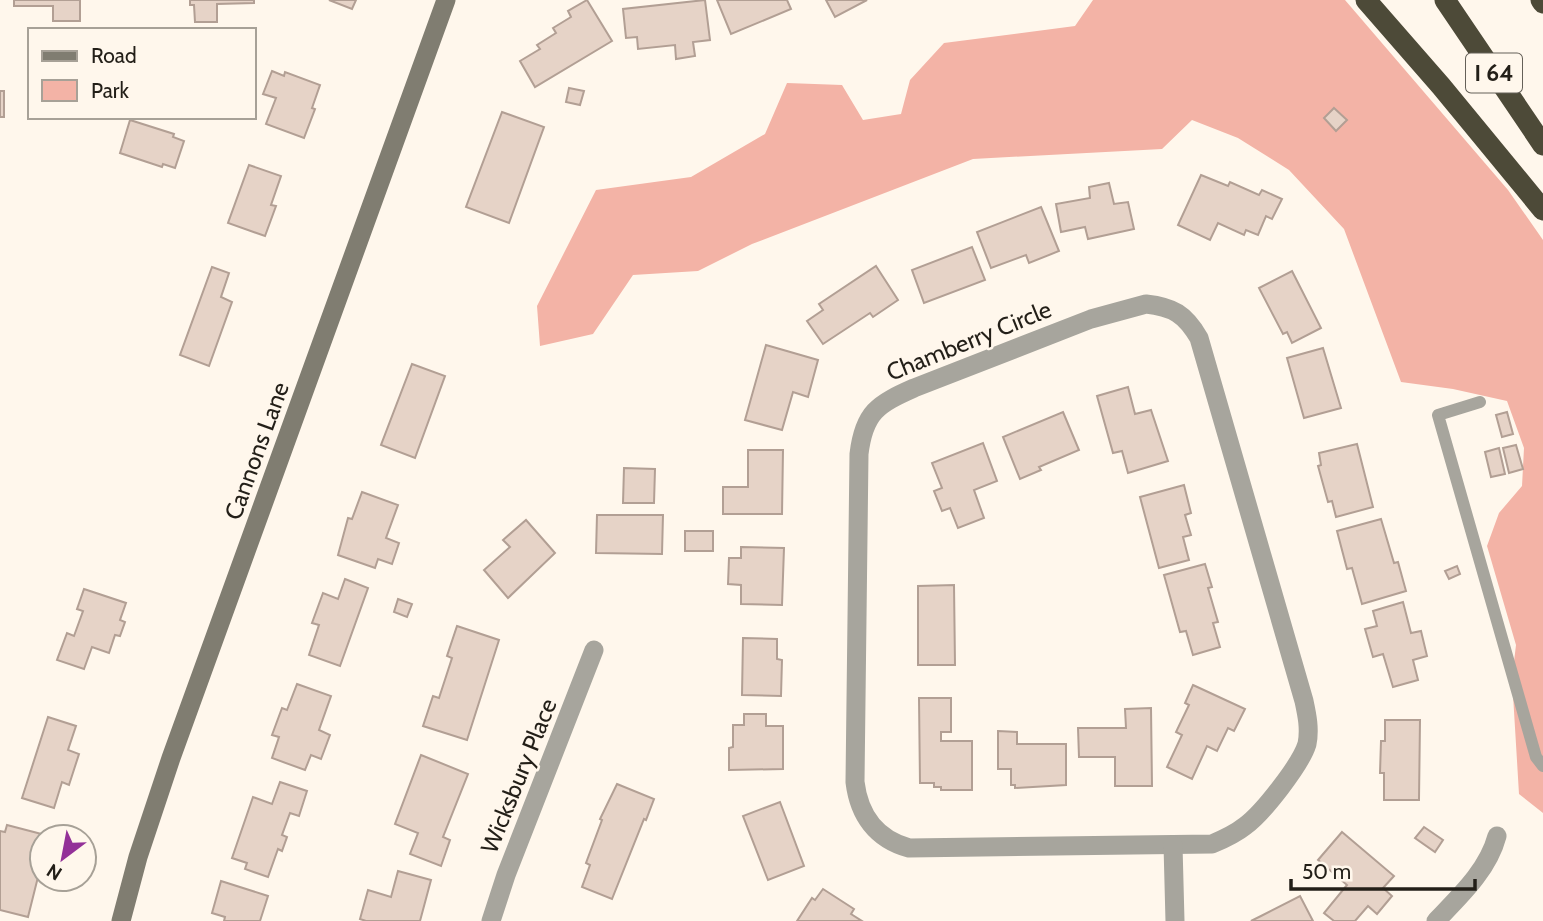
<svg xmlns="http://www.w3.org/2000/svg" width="1543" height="921" viewBox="0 0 1543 921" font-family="Cabin,sans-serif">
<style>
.green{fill:#f3b3a6}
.building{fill:#e6d3c7;stroke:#b29f94;stroke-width:2}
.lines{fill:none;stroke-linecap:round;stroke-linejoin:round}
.service{stroke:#a7a59d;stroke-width:12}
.minor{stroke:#a7a59d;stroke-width:19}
.secondary{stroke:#807d71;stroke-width:19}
.motorway{stroke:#4d4a38;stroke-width:21}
.labels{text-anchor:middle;stroke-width:5;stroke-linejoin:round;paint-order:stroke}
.shield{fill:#fff7ec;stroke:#656058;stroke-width:2}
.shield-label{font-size:23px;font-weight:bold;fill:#231f18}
.street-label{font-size:24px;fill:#231f18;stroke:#fff7ec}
</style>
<rect width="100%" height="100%" fill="#fff7ec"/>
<polygon class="green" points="1093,0 1345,0 1508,190 1543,240 1543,813 1519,794 1512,678 1516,645 1487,546 1499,513 1522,486 1524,448 1507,401 1453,389 1401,382 1344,229 1289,170 1238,138 1192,120 1162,149 973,159 752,244 698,271 633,275 593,334 540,346 537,306 596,190 691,177 765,134 787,83 842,85 863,120 901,114 910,80 944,43 1075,26"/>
<g class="building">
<polygon points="14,0 80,0 80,21 53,21 53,6 14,6"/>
<polygon points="190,0 254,0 254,3 217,4 217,22 195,22 194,5 190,5"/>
<polygon points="329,0 356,0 352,9"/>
<polygon points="587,0 612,41 535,87 520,61 540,49 537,45 556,33 553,28 571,17 568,11"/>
<polygon points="705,0 710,40 693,42 695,56 676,59 675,45 638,49 637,37 626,38 623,9"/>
<polygon points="717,0 787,0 791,9 731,34"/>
<polygon points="826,0 867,0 835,17"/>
<polygon points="272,71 284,76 285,72 320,85 312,108 315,109 304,138 266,124 276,98 263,94"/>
<polygon points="569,88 584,91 580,105 566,102"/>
<rect x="0" y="91" width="4" height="26"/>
<polygon points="1334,108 1347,120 1336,131 1324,118"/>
<polygon points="502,112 544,127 509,223 466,207"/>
<polygon points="130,120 174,134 173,137 184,141 175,168 163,164 162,167 120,153"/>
<polygon points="249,165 281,176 271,205 276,206 265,236 228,223"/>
<polygon points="1201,175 1228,186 1230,182 1259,195 1262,190 1282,199 1272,219 1266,216 1258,235 1246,230 1244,235 1218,223 1210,240 1178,225"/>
<polygon points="1109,183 1114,204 1128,202 1134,229 1088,239 1085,227 1061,232 1056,204 1090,198 1089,187"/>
<polygon points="1041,207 1059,251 1029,263 1026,255 991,268 977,232"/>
<polygon points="972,247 985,280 924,303 912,270"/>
<polygon points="876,266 898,300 873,317 870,313 823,344 807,321 823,310 819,304"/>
<polygon points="212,267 229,273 221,297 232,302 209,366 180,355"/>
<polygon points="1292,271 1321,328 1292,343 1287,332 1283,334 1259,288"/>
<polygon points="766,345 818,360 808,397 793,392 782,430 745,420"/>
<polygon points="1323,348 1341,408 1304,418 1287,358"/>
<polygon points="412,364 445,376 415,458 381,445"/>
<polygon points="1128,387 1135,414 1151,410 1168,461 1128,473 1122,451 1113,453 1097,396"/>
<polygon points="1063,412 1079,450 1039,467 1041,470 1020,479 1003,437"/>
<polygon points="1507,412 1513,434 1502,437 1496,415"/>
<polygon points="983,443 997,481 974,490 984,518 958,528 950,508 942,511 934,491 942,488 932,463"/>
<polygon points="1357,444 1373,507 1336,517 1332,501 1328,502 1318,466 1321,465 1319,453"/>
<polygon points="1516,445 1523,469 1509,473 1503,448"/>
<polygon points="1499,448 1505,474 1491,477 1485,452"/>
<polygon points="748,450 783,450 782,514 723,514 723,487 748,487"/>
<polygon points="624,468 655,469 654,503 623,503"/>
<polygon points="1184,485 1191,513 1185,515 1191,535 1183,537 1189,560 1159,568 1140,497"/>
<polygon points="362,492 398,505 386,538 399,543 392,564 378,559 375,568 338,555 348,518 352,519"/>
<polygon points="597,515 663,515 662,554 596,553"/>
<polygon points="1381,519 1394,563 1398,562 1406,591 1362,604 1352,568 1347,569 1337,531"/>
<polygon points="526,520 555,553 508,598 484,570 510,547 503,540"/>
<rect x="685" y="531" width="28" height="20"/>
<polygon points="741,547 784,548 782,605 741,604 741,585 728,584 729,558 741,558"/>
<polygon points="1205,564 1212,587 1208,588 1218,622 1213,623 1220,647 1193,655 1186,631 1180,632 1164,575"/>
<polygon points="1457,566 1460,574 1449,579 1445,571"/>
<polygon points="345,579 368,588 340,666 309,655 319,625 312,623 323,593 338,599"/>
<polygon points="954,585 955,665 918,665 918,586"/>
<polygon points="84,589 126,603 120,620 125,622 120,636 115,635 109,653 92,647 84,669 57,660 67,633 74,636 83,611 77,609"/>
<polygon points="398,599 412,604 407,617 394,612"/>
<polygon points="1403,602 1411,633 1421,631 1427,656 1413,660 1418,680 1393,687 1383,654 1373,657 1365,629 1377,626 1373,611"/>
<polygon points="457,626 499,640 467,740 423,726 433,696 439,698 452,658 447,656"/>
<polygon points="743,638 777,639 777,659 782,660 781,696 742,695"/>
<polygon points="297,684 331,696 319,730 330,735 321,759 311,755 305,770 272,758 279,737 272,735 282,708 287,710"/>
<polygon points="1193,685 1245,709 1234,731 1228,728 1217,751 1207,746 1192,779 1167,767 1182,735 1176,732 1189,705 1185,703"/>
<polygon points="919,698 951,698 951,732 941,732 941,741 972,741 972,790 941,790 941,787 934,787 934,783 920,783"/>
<polygon points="1151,708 1152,786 1115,786 1115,757 1079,757 1078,728 1126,728 1125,709"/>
<polygon points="744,714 766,714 766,726 783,726 783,769 729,770 729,748 733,747 733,725 744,725"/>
<polygon points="48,717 76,726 68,750 79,754 69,785 62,782 54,808 22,798"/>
<polygon points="1385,720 1420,720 1419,800 1384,800 1384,773 1380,773 1381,741 1385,741"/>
<polygon points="998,731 1017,732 1017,744 1066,744 1066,785 1015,788 1015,785 1011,785 1011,769 998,769"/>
<polygon points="421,755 468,774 443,837 450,840 441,866 410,854 418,833 395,824"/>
<polygon points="280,782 307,791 299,816 290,813 282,835 287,837 282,851 278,849 268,877 245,869 247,863 232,858 253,797 272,804"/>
<polygon points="617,784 654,799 646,820 644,819 612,899 582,887 590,865 586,863 602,820 600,819"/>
<polygon points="780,802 804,866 768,880 743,816"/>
<polygon points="7,825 53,837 42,837 42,861 28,917 0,910 0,831 5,832"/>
<polygon points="1424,827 1443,840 1435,852 1415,838"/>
<polygon points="1342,832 1394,876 1383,888 1392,896 1377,914 1368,906 1355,921 1334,921 1324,913 1347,885 1318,860"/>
<polygon points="398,871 431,880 420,921 366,921 360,919 368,890 391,897"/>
<polygon points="221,881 268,896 260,921 224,921 225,917 212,913"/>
<polygon points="823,889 854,909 851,914 862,921 797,921 812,898 815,900"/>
<polygon points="1300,896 1313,921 1251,921 1261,916"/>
</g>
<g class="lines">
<polyline class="service" points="1480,402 1438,415 1536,757 1543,766"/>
<g class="minor">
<path d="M1146,304c27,3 39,10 53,34l105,363c3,14 6,28 3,43 -6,20 -44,69 -62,82 -10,8 -21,13 -33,18l-303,4c-33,-9 -50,-33 -54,-66l4,-328c5,-42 19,-50 55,-66l177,-69z"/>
<polyline points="1173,845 1175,921"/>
<polyline points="491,921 506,875 594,650"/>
<path d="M1436,921c24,-25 52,-51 61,-85"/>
</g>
<polyline class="secondary" points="121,921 138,857 171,758 446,0"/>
<g class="motorway">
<polyline points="1366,0 1441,86 1543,210"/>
<polyline points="1445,0 1543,145"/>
<polyline points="1541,0 1543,3"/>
</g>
</g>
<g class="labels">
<rect class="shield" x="1466" y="53.5" width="56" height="39" rx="5"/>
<g class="shield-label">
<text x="1494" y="81">I 64</text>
</g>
<g class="street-label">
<text transform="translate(969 341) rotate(-22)" y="8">Chamberry Circle</text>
<text transform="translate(257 451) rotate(-70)" y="8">Cannons Lane</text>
<text transform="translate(519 776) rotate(-68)" y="8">Wicksbury Place</text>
</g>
</g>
<rect x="28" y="28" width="228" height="91" fill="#fff7ec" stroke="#a7a197" stroke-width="2"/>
<rect x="42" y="51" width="35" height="10" fill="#807d71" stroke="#a7a197" stroke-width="2"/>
<text x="91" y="63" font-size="21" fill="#231f18">Road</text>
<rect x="42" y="80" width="35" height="21" fill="#f3b3a6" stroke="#a7a197" stroke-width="2"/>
<text x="91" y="98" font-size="21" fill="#231f18">Park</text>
<g transform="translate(63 858) rotate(212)"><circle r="33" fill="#fff7ec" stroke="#a7a197" stroke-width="2"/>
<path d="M0-5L12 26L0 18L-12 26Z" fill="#933198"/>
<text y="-10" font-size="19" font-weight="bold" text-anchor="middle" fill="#231f18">N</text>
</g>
<path d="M1291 879v10h184v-10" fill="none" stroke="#231f18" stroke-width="3.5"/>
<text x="1302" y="879" font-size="21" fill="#231f18" stroke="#fff7ec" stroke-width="5" paint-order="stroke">50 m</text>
</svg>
